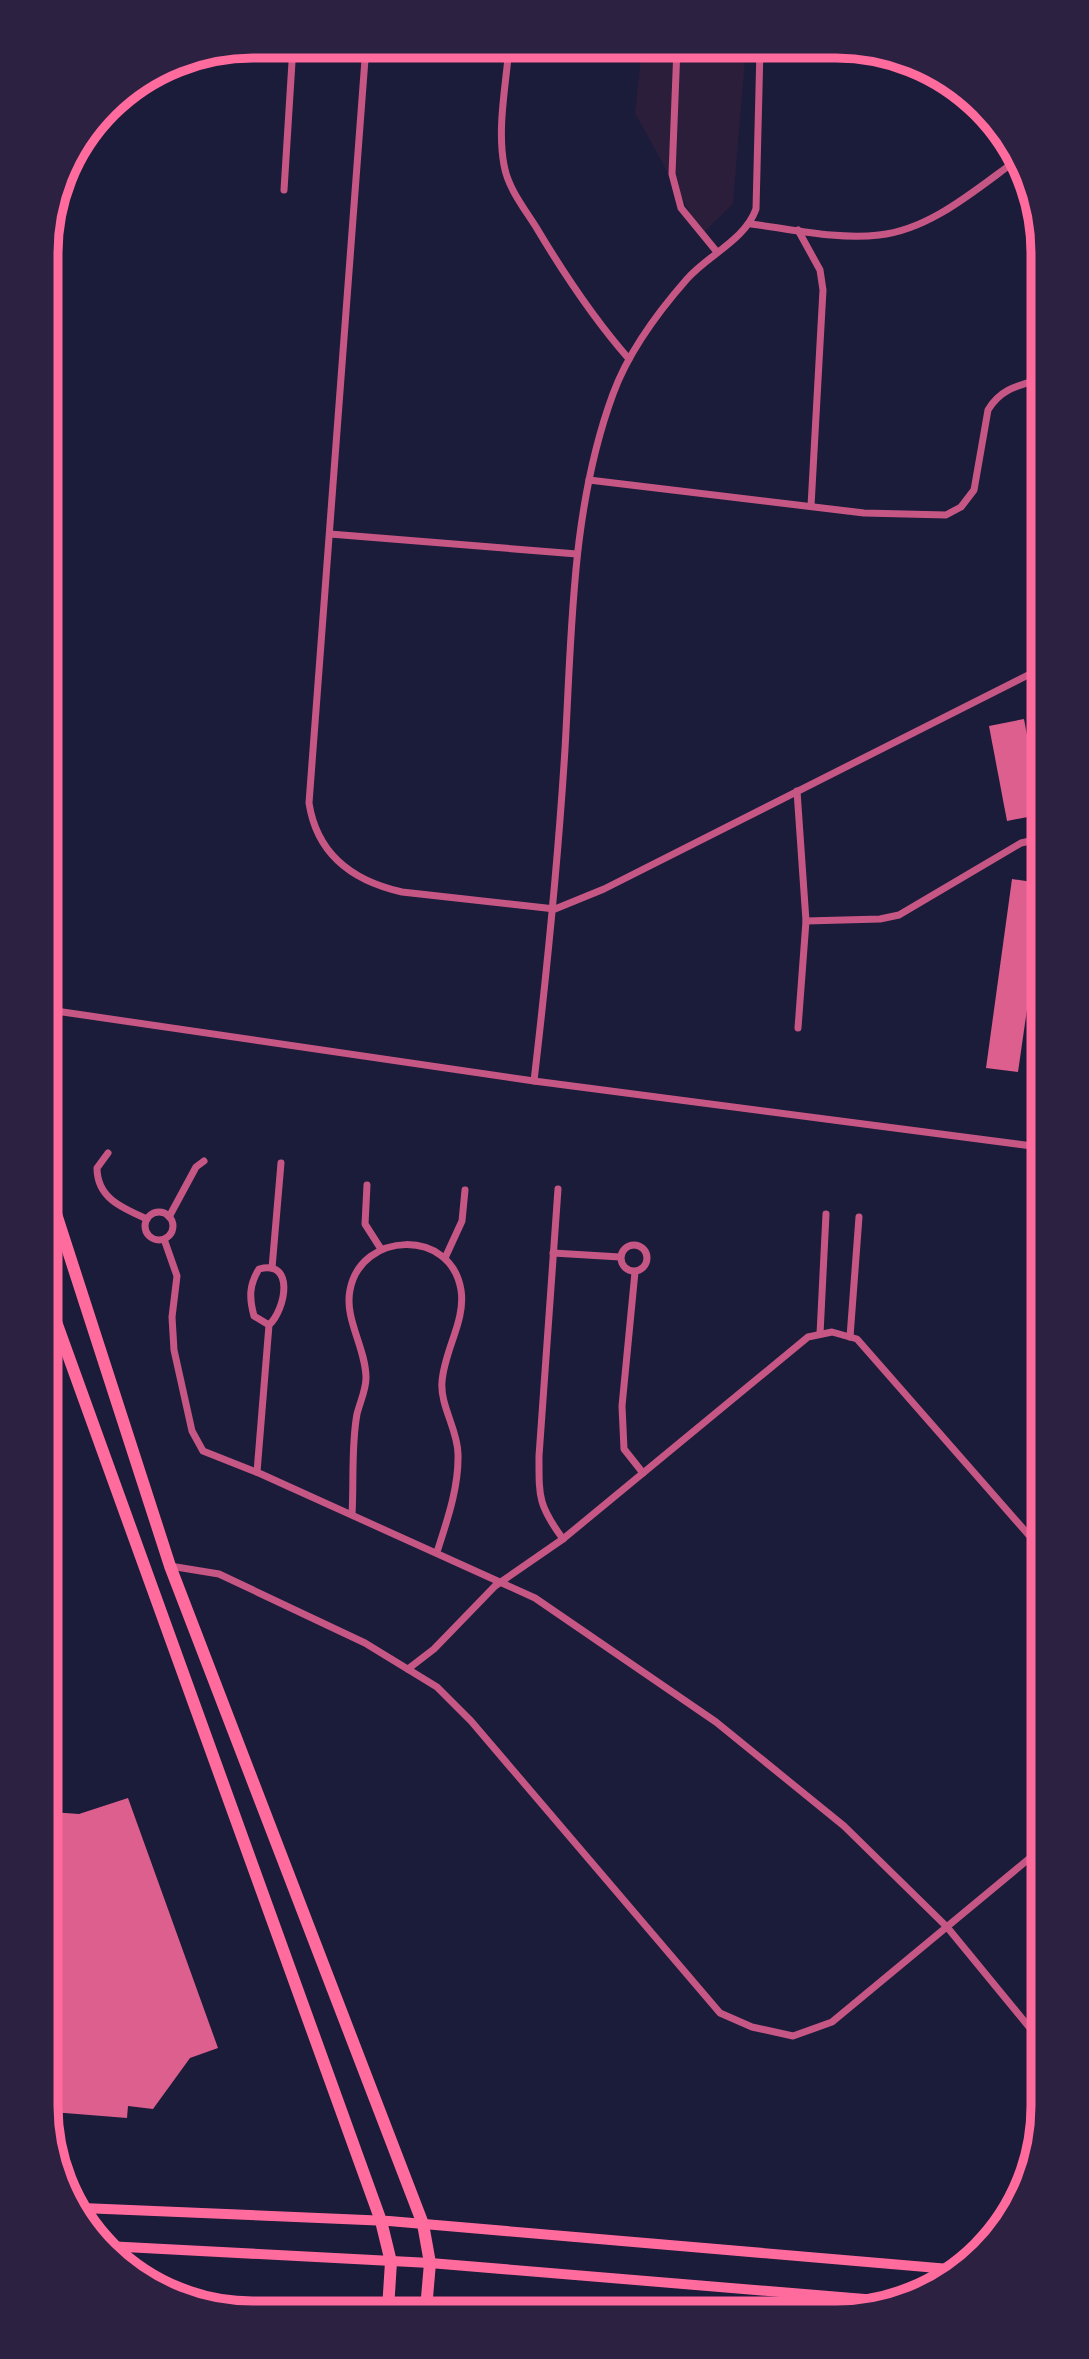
<svg xmlns="http://www.w3.org/2000/svg" width="1089" height="2359" viewBox="0 0 1089 2359" font-family="'Nunito Sans',sans-serif">
<style>
.green{fill:#2a1e3b}
.building{fill:#dd5f8e}
.lines{fill:none;stroke-linecap:round;stroke-linejoin:round}
.minor{stroke:#c65784;stroke-width:7}
.secondary{stroke:#ff6b9d;stroke-width:10}
.primary{stroke:#ff6b9d;stroke-width:12}
.rim{fill:none;stroke:#ff6b9d;stroke-width:9}
</style>
<rect width="100%" height="100%" fill="#1b1b3a"/>
<polygon class="green" points="642,48 746,49 733,204 702,234 635,113"/>
<g class="building">
<polygon points="1024,719 1038,795 1038,815 1007,821 989,726"/>
<polygon points="1012,879 1039,883 1039,926 1018,1072 986,1068"/>
<polygon points="128,1798 218,2048 190,2058 153,2109 128,2106 127,2118 52,2112 51,1812 79,1814"/>
</g>
<g class="lines">
<g class="minor">
<path d="M366,46l-57,757c8,52 44,78 93,89l153,17 49,-20 434,-219"/>
<path d="M509,47c-3,38 -12,81 -5,118 4,23 20,43 32,62 28,47 57,91 93,132"/>
<polyline points="677,48 672,174 681,208 717,252"/>
<polyline points="284,190 293,46"/>
<path d="M751,224c41,5 86,16 128,11 50,-5 95,-44 135,-73"/>
<polyline points="798,230 820,270 823,290 811,506"/>
<path d="M589,480l275,33 82,2 15,-8 13,-17 14,-80c12,-20 28,-24 49,-30"/>
<polyline points="330,534 577,554"/>
<polyline points="797,791 806,921 798,1028"/>
<polyline points="806,921 880,919 899,915 1021,843 1039,839"/>
<polyline points="49,1010 534,1081 1040,1147"/>
<path d="M534,1081c13,-111 24,-220 31,-332 7,-119 6,-241 48,-355 15,-41 45,-82 74,-115 21,-24 58,-39 69,-70l4,-160"/>
<path d="M108,1153l-11,15c0,30 25,40 50,51"/>
<polyline points="367,1185 365,1224 381,1249"/>
<path d="M558,1189l-19,267c0,41 -1,49 24,83"/>
<circle cx="159" cy="1226" r="14"/>
<polyline points="169,1217 196,1167 204,1161"/>
<polyline points="164,1239 177,1276 172,1317 174,1350 192,1431 203,1451 261,1474 535,1598 716,1722 844,1826 947,1927 1043,2044"/>
<circle cx="634" cy="1258" r="13"/>
<polyline points="553,1253 620,1257"/>
<polyline points="445,1258 462,1221 465,1190"/>
<polyline points="272,1268 281,1163"/>
<polyline points="635,1272 622,1406 624,1449 643,1473"/>
<polyline points="820,1334 826,1214"/>
<polyline points="850,1337 859,1217"/>
<path d="M257,1472l12,-147c17,-16 26,-66 -10,-56 -10,16 -10,29 -5,47l15,9"/>
<path d="M352,1514c2,-32 -1,-68 5,-100 3,-12 9,-24 9,-36 0,-30 -22,-59 -16,-88 11,-59 101,-62 111,0 5,30 -17,61 -19,92 -2,24 16,48 16,72 1,33 -11,67 -21,98"/>
<polyline points="170,1566 219,1574 365,1643 437,1687 471,1721 720,2013 752,2027 793,2036 832,2022 1042,1848"/>
<polyline points="408,1669 434,1649 495,1586 563,1539 808,1337 832,1332 857,1339 1041,1549"/>
</g>
<g class="secondary">
<polyline points="82,2208 389,2221 961,2270"/>
<polyline points="106,2246 430,2263 901,2302"/>
</g>
<g class="primary">
<polyline points="49,1192 170,1566 423,2224 430,2263 426,2309"/>
<polyline points="50,1305 381,2221 391,2262 388,2309"/>
</g>
</g>
<path d="M0 0H1089V2359H0ZM253 58H836A195 195 0 0 1 1031 253V2106A195 195 0 0 1 836 2301H253A195 195 0 0 1 58 2106V253A195 195 0 0 1 253 58Z" fill="#2d2142" fill-rule="evenodd"/>
<path class="rim" d="M253 58H836A195 195 0 0 1 1031 253V2106A195 195 0 0 1 836 2301H253A195 195 0 0 1 58 2106V253A195 195 0 0 1 253 58Z"/>
</svg>
